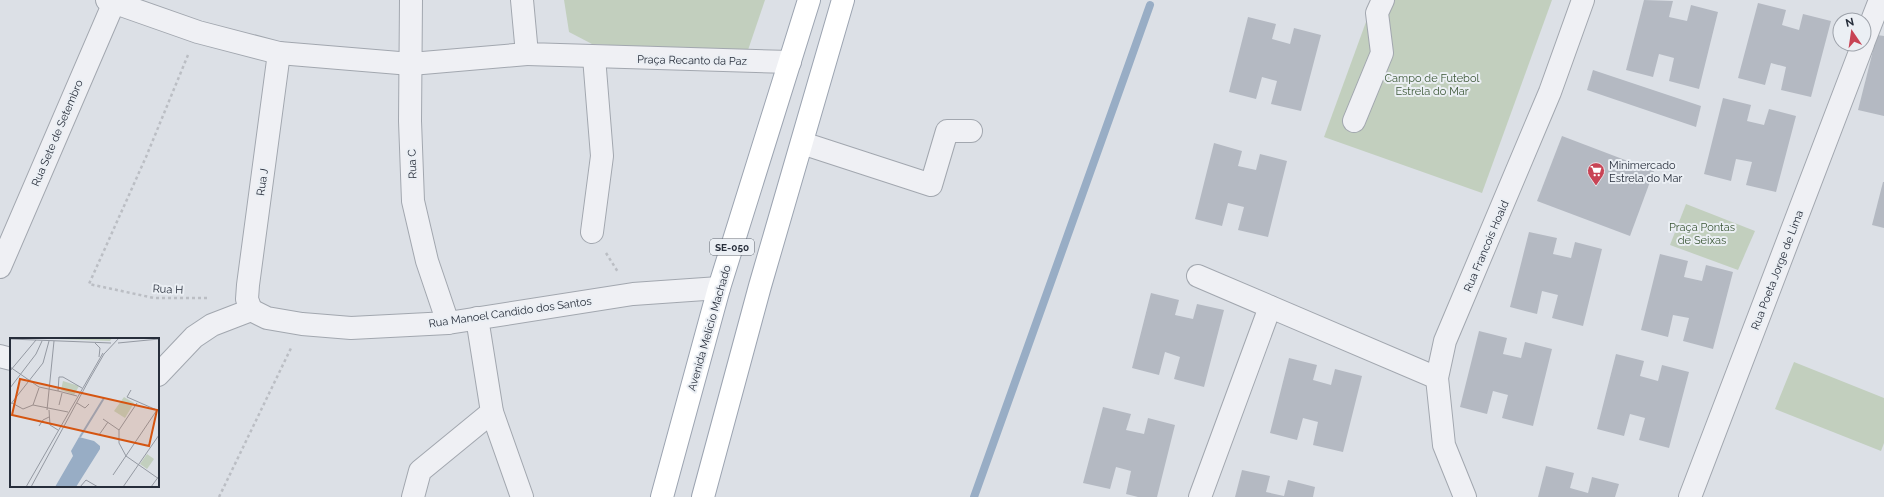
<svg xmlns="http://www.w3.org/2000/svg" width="1884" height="497" viewBox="0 0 1884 497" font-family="Raleway,sans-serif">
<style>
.green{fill:#c2cfbe}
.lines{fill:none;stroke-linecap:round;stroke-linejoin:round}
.stream{stroke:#98adc5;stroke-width:8}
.building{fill:#b4b9c2}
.minor-casing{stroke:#a2a7af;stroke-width:24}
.major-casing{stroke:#9ca4b1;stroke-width:24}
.path{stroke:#bbbec4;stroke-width:2.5;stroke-dasharray:3 3;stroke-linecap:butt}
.minor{stroke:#eff0f4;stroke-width:22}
.major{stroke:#fff;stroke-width:22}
.labels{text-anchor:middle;stroke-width:4;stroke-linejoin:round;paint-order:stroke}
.shield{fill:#ebeff4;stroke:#626872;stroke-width:1}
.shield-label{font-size:10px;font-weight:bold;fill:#272e3b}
.street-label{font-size:11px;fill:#272e3b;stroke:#ebeff4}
.park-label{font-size:11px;fill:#3a5635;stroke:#ebeff4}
.poi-label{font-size:11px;fill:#272e3b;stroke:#ebeff4;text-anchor:start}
.inset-river{fill:none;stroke:#98adc5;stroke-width:2}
.inset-road{fill:none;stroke:#9499a2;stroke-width:1}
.view{fill:#d55511;fill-opacity:0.15;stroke:#d55511;stroke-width:2}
.inset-edge{fill:none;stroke:#272e3b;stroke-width:2}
</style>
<rect width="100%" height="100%" fill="#dce0e6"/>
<g class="green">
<polygon points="564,0 765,0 747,53 592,44 569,32"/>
<polygon points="1374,0 1552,0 1482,193 1324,137"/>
<polygon points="1686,204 1755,231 1738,270 1670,245"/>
<polygon points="1794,362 1884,398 1884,443 1881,451 1775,409"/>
</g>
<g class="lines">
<polyline class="stream" points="974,497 1150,5"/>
</g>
<g class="building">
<polygon points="1644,0 1673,1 1669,17 1687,21 1691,5 1718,12 1699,89 1669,81 1674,58 1659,54 1653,77 1626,70"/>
<polygon points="1758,3 1786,10 1782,25 1799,30 1803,14 1831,21 1811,97 1781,90 1786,67 1771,63 1765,85 1738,78"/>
<polygon points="1248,17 1276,24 1272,39 1290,44 1294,28 1321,35 1301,111 1271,104 1277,81 1262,77 1256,99 1229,92"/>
<polygon points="1877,35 1884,36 1884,116 1858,110"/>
<polygon points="1593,70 1701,106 1696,127 1587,90"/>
<polygon points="1723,98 1751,105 1747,121 1764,125 1769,109 1796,116 1776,192 1746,185 1752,162 1736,159 1731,181 1704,174"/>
<polygon points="1562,136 1654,171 1630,236 1537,201"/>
<polygon points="1214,143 1242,151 1238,166 1256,170 1260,154 1287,161 1268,237 1238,230 1244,207 1228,203 1222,226 1195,219"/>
<polygon points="1883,182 1884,182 1884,228 1872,225"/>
<polygon points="1529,232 1557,238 1553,254 1571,258 1575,242 1602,249 1583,326 1552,318 1558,295 1542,291 1537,314 1510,307"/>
<polygon points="1660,254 1688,261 1684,277 1702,281 1706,265 1733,272 1713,349 1683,341 1689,318 1673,315 1668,337 1641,330"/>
<polygon points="1151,293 1179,300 1175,315 1193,319 1197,304 1224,310 1204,387 1174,379 1180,357 1165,352 1159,375 1132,368"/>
<polygon points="1479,331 1507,338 1503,354 1521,358 1525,342 1552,349 1533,426 1502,418 1508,395 1493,391 1487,414 1460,407"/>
<polygon points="1616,354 1644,361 1640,376 1658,381 1662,365 1689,372 1669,448 1639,440 1645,418 1630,414 1624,436 1597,429"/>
<polygon points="1289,358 1317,365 1313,380 1331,385 1335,369 1362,376 1343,452 1313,445 1318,422 1303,418 1297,440 1270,433"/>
<polygon points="1103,407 1131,414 1126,430 1144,434 1148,418 1175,425 1157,497 1138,497 1126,494 1131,471 1116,467 1110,489 1083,483"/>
<polygon points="1546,466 1574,473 1570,488 1588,493 1592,477 1619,484 1615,497 1538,497"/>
<polygon points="1242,470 1270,476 1266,492 1284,496 1288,480 1315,487 1313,497 1235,497"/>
</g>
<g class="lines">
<g class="minor-casing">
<g id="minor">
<polyline points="107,0 198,32 279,53 411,64 527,54"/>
<polyline points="411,0 410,121 413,201 427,261 448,323"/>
<polyline points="522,0 527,54 790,62"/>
<polyline points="1864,41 1880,0"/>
<polyline points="1354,121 1382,53 1377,13 1383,0"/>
<polyline points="802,143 931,185 947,131 971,131"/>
<polyline points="592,232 602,156 594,57"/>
<polyline points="0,267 115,0"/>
<polyline points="1198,276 1437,378"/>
<polyline points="251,310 247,299 248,285 279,53"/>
<polyline points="477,318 492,412 522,497"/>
<polyline points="0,356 11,359"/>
<polyline points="158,375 194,337 212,325 251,310 267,318 302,324 351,328 448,323 633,294 719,288"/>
<polyline points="413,497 420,471 492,412"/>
<polyline points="1200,497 1270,307"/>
<polyline points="1465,497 1444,445 1437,378 1445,341 1550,92 1583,0"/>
<polyline points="1690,497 1863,44"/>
</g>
</g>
<g class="major-casing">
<g id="major">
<polyline points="662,497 719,288 809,0"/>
<polyline points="703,497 760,286 843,0"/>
</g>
</g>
<g class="path">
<polyline points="188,55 146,157 89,284 154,298 209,298"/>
<polyline points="606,253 618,272"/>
<polyline points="219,497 292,346"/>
</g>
<use href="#minor" class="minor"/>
<use href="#major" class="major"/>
</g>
<defs>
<g id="supermarket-pin" transform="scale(0.9)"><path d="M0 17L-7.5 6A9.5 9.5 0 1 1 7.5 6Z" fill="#c84455" stroke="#ebeff4"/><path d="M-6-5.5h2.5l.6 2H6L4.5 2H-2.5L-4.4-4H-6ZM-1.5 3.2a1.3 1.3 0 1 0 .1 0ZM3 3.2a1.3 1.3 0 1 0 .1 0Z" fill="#fff"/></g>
</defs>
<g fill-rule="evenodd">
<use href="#supermarket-pin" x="1596" y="171"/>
</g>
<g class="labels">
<rect class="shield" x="710" y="239" width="44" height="16" rx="3"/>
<g class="shield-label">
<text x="732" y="251">SE-050</text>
</g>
<g class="street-label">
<text transform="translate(692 60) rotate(1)" y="4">Praça Recanto da Paz</text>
<text transform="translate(57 133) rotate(-67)" y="4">Rua Sete de Setembro</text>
<text transform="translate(412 164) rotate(-92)" y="4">Rua C</text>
<text transform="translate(262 182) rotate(-82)" y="4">Rua J</text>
<text transform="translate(1486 246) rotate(-67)" y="4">Rua Francois Hoald</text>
<text transform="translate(1777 270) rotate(-69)" y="4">Rua Poeta Jorge de Lima</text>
<text transform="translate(168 289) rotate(3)" y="4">Rua H</text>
<text transform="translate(510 312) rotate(-8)" y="4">Rua Manoel Candido dos Santos</text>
<text transform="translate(709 328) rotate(-74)" y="4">Avenida Melício Machado</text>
</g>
<g class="park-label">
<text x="1432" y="82">Campo de Futebol<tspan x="1432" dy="13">Estrela do Mar</tspan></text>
<text x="1702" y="231">Praça Pontas<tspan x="1702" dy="13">de Seixas</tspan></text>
</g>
<g class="poi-label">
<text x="1609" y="169">Minimercado<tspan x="1609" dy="13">Estrela do Mar</tspan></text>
</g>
</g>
<g transform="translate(10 338)">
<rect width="149" height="149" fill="#dce0e6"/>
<path d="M22,0l68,1 12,-1 -2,3zM53,43l16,5 -5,9 -13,-5zM114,59l10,6 -9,15 -11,-7zM137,116l7,5 -7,10 -7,-5z" fill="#c2cfbe"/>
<path d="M69,99l15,4 6,5v3l-24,38h-21l18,-31 -2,-5z" fill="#98adc5"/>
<path class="inset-river" d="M70,99l24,-39"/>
<path class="inset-road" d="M0,1l101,4M85,5l5,5 -1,9M108,5l41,-4M0,29l29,20 19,4M0,33l26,-31M0,50l26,-34 6,-13M121,52l-4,7 32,14M67,58l-19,-5 1,-14h4l19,11M2,65l11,6 10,-4 35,7M67,65l8,5 4,-4M127,65l-18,27v13l7,13 33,23M0,67l33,-42 6,-22M23,67l6,-17M49,67l3,-12M37,72l7,-69M39,72l1,15 8,5M93,81l16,11M29,88l4,-6 6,-3M89,97l9,-13M103,137l44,-65M16,149l77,-134M21,149l58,-107 15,-26 15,-16M70,149l6,-7 12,7M113,149l36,-52M141,149l8,-11"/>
<path class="view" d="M10,41l137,31 -8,36 -137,-31z"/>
<rect width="149" height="149" class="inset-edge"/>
</g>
<g transform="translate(1852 32) rotate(347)"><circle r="19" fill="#ebeff4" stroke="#9da2aa"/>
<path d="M0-3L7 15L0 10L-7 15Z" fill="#c84455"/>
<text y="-6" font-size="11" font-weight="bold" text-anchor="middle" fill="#272e3b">N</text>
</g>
</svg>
